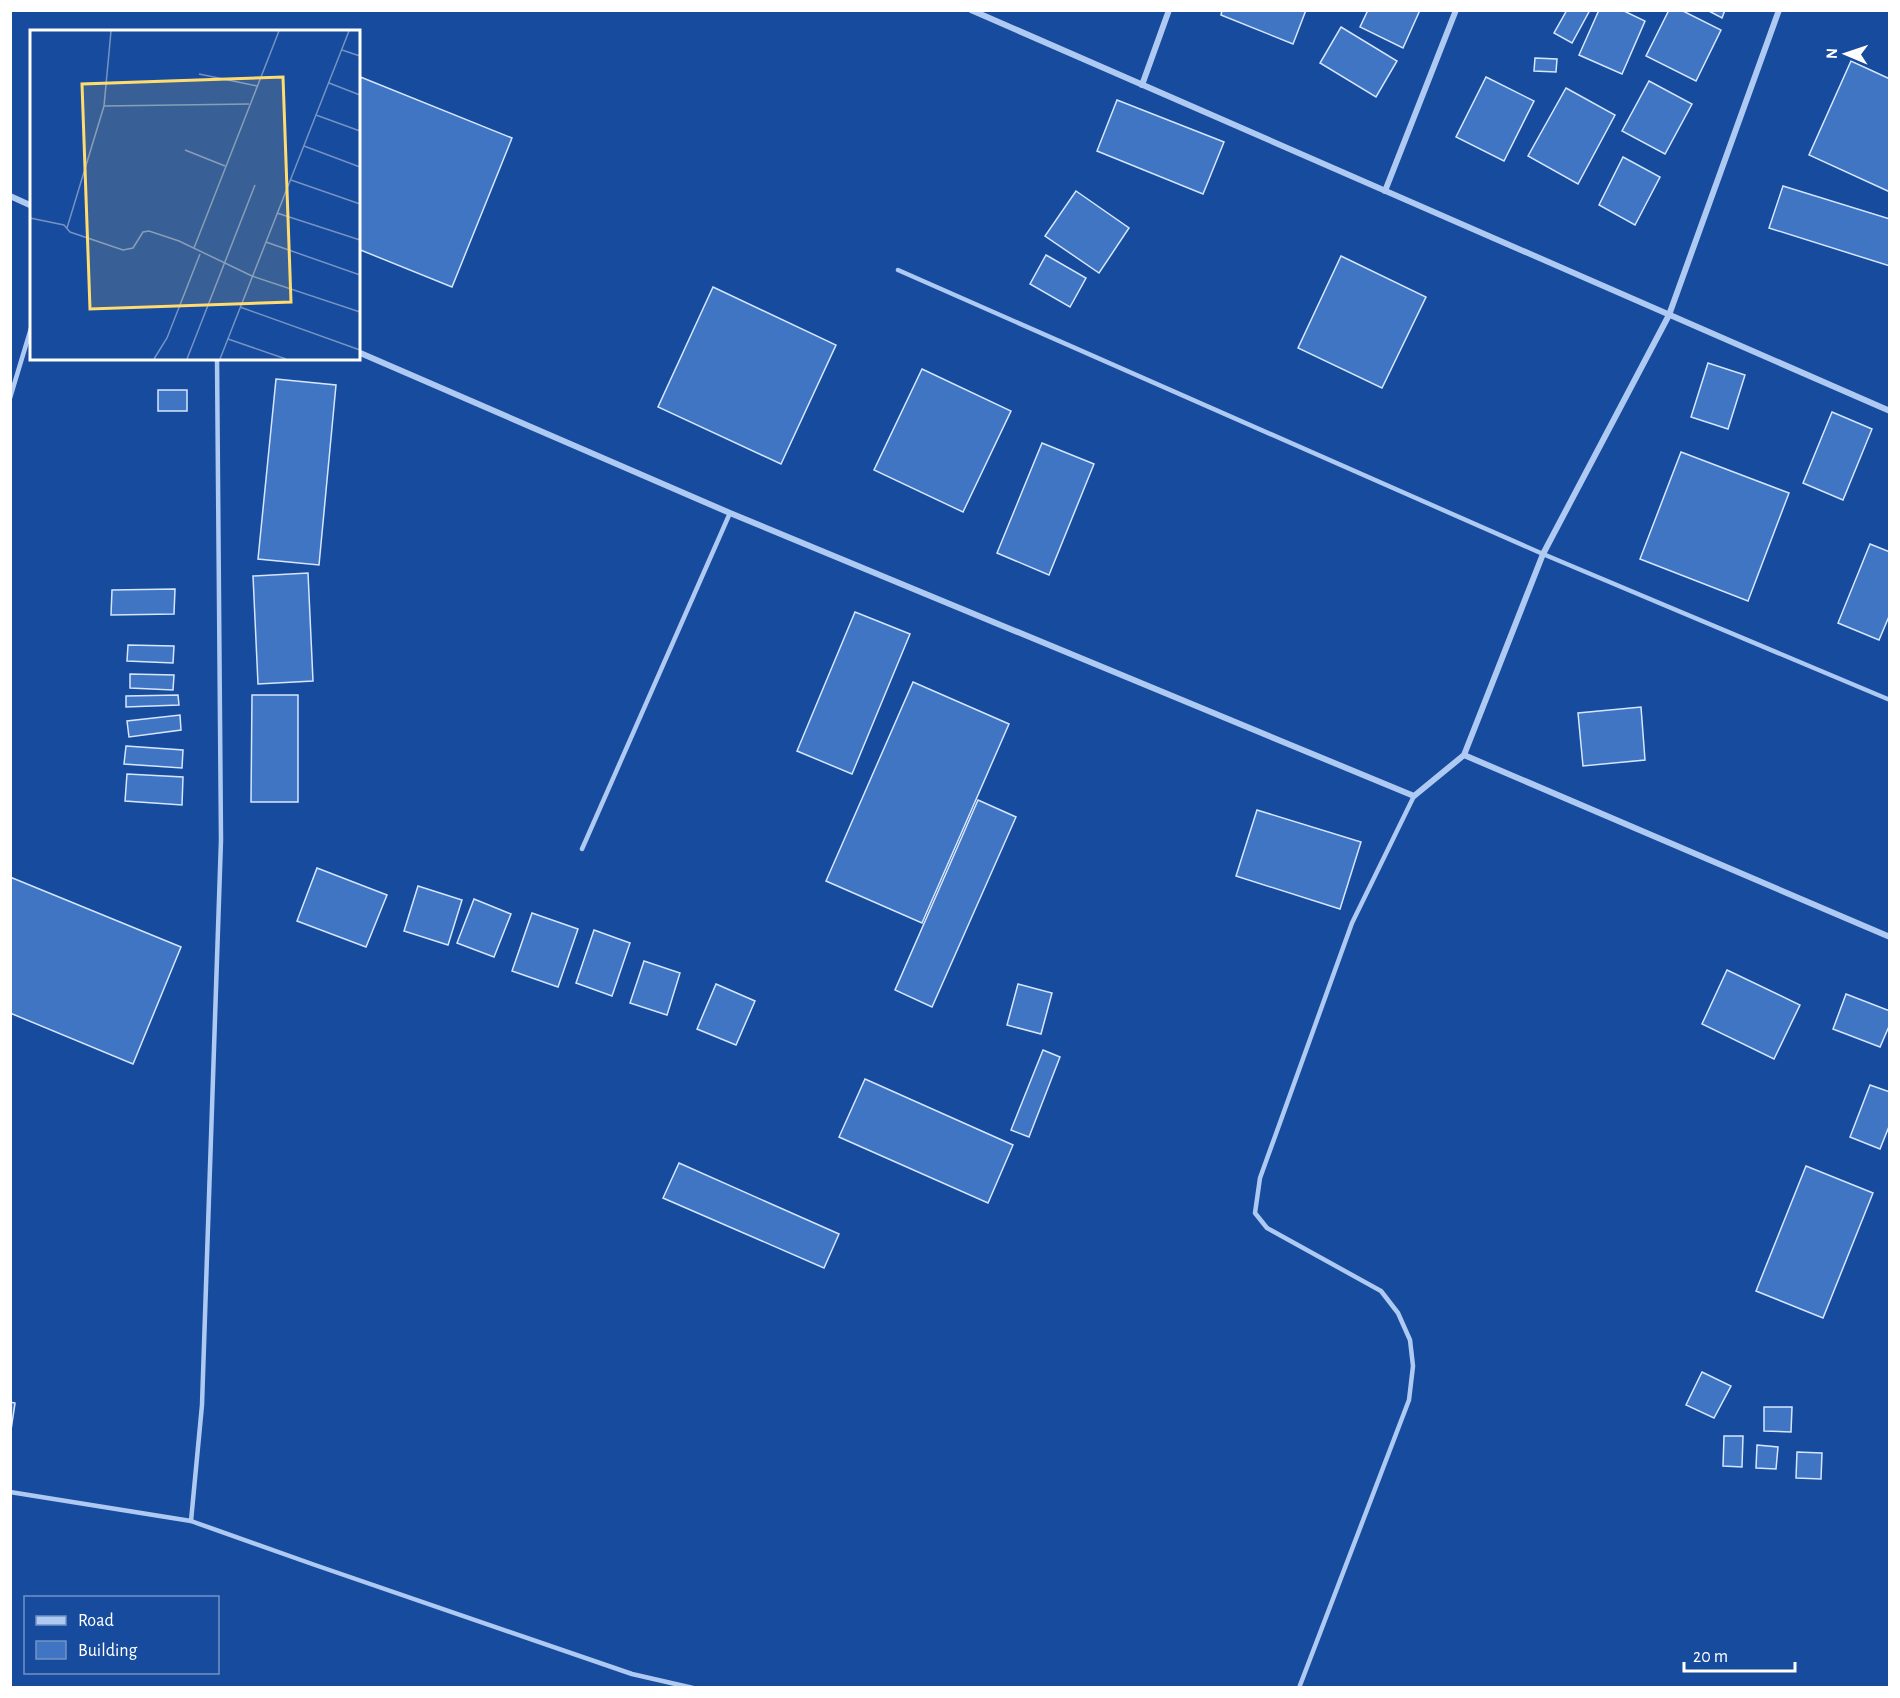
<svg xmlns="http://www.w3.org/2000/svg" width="1900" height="1698" viewBox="0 0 1900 1698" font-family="'Alegreya Sans',sans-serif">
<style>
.building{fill:#4075c3;stroke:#d6e6fd;stroke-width:1.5}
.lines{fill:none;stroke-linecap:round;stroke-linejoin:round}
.service{stroke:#aecaf2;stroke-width:4.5}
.minor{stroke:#aecaf2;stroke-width:6}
.inset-road{fill:none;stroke:#7493c4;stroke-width:1.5}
.view{fill:#ffdc70;fill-opacity:0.15;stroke:#ffdc70;stroke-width:3}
.inset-edge{fill:none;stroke:#fff;stroke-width:3}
</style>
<rect width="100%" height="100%" fill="#174b9d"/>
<g class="building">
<polygon points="1222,10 1306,10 1293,44 1221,15"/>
<polygon points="1368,10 1420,10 1403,48 1360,27"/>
<polygon points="1567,10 1590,10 1572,43 1554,33"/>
<polygon points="1599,10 1622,10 1645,21 1622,74 1579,55"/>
<polygon points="1669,10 1681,10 1721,30 1696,81 1646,56"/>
<polygon points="1707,10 1725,10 1722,18"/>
<polygon points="1341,27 1397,61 1376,97 1320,63"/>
<polygon points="1535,58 1557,59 1556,72 1534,71"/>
<polygon points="1851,61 1890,79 1890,192 1809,155"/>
<polygon points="358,76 512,138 452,287 358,249"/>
<polygon points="1486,77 1534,101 1504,161 1456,137"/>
<polygon points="1649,81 1692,104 1665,154 1622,131"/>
<polygon points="1566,88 1615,115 1578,184 1528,156"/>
<polygon points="1117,100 1224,142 1203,194 1097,151"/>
<polygon points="1623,157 1660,177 1635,225 1599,205"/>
<polygon points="1783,186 1890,219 1890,266 1769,228"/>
<polygon points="1076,191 1129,228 1099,273 1045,236"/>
<polygon points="1046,255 1086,278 1070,307 1030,284"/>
<polygon points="1341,256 1426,297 1382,388 1298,348"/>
<polygon points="713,287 836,345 781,464 658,407"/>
<polygon points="1708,363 1745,375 1728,429 1691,417"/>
<polygon points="922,369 1011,411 963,512 874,470"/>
<polygon points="276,379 336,385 319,565 258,559"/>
<rect x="158" y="390" width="29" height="21"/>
<polygon points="1832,412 1872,429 1843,500 1803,483"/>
<polygon points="1042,443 1094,464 1049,575 997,553"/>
<polygon points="1681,452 1789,493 1748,601 1640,559"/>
<polygon points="1870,544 1890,552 1890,614 1879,640 1838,623"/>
<polygon points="308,573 313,681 258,684 253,576"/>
<polygon points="175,589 174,614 111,615 112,590"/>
<polygon points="855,612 910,634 852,774 797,751"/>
<polygon points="128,645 174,646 173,663 127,661"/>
<polygon points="130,674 174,675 173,690 130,688"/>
<polygon points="913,682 1009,724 922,923 826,881"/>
<polygon points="178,695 179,705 126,707 126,696"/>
<polygon points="252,695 298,695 298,802 251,802"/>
<polygon points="1641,707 1645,760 1583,766 1578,713"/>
<polygon points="180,715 181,730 129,737 127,721"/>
<polygon points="126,746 183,750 182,768 124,764"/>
<polygon points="127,774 183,777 182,805 125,801"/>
<polygon points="978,800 1016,817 932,1007 895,990"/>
<polygon points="1257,810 1361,842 1340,909 1236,876"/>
<polygon points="317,868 387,895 366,947 297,921"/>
<polygon points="10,877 181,947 133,1064 10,1013"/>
<polygon points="418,886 462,900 448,945 404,931"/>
<polygon points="474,899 511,914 494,957 457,943"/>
<polygon points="532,913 578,929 558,987 512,971"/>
<polygon points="594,930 630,943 612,996 576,983"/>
<polygon points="644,961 680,973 667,1015 630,1003"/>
<polygon points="1727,970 1800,1005 1774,1059 1702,1024"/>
<polygon points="716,984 755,1001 736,1045 697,1029"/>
<polygon points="1018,984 1052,993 1041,1034 1007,1025"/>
<polygon points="1846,994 1890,1011 1890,1024 1880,1047 1833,1029"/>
<polygon points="1043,1050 1060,1057 1029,1137 1011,1130"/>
<polygon points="865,1079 1013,1145 988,1203 839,1137"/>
<polygon points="1870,1085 1890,1092 1890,1124 1880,1149 1850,1137"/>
<polygon points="679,1163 839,1234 824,1268 663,1198"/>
<polygon points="1806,1166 1873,1193 1823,1318 1756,1291"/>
<polygon points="1702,1372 1731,1386 1714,1418 1686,1405"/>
<polygon points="10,1402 15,1403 10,1437"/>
<polygon points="1764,1407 1792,1407 1791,1432 1764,1431"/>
<polygon points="1724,1436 1743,1436 1742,1467 1723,1466"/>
<polygon points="1757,1445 1778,1447 1776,1469 1756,1468"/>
<polygon points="1797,1452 1822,1453 1821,1479 1796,1478"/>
</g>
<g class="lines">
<g class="service">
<polyline points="898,270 1543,554 1890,700"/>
<polyline points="10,398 32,325"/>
<polyline points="582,849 730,513"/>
<polyline points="10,1492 191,1521 315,1565 632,1674 693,1688"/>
<polyline points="191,1521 202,1405 221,840 217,358"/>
<polyline points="1299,1688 1409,1400 1413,1366 1410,1340 1398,1313 1381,1291 1267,1228 1255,1213 1260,1178 1352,923 1414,796"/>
</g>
<g class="minor">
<polyline points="971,10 1890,411"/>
<polyline points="1142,85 1169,10"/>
<polyline points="1385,191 1456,10"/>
<polyline points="10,196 32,206"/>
<polyline points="358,352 730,513 1414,796 1464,755 1543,554 1669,315 1779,10"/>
<polyline points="1464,755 1890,937"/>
</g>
</g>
<g transform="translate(30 30)">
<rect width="330" height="330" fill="#174b9d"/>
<path class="inset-road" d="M312,20l18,6M169,44l58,12M299,53l31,12M74,76l145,-2M286,85l44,16M274,116l56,21M155,120l40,16M261,150l69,24M247,183l83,27M0,188l34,7 6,7 53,18 10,-2 10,-16 6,-1 30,10 73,35 108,36M37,198l37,-122 7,-75M236,212l94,33M164,218l85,-217M210,277l120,43M198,309l58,20M124,329l13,-21 33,-84M157,329l68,-174M190,329l129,-328"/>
<path class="view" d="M253,47l8,225 -201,7 -8,-225z"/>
<rect width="330" height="330" class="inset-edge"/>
</g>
<rect width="1900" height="1698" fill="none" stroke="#ffffff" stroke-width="24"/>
<rect x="24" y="1596" width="195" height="78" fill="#174b9d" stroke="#7493c4" stroke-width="1.5"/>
<rect x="36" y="1616" width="30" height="9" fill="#aecaf2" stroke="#7493c4" stroke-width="1.5"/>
<text x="78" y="1626" font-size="18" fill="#ffffff">Road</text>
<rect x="36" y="1641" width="30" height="18" fill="#4075c3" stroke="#7493c4" stroke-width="1.5"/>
<text x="78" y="1656" font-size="18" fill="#ffffff">Building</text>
<g transform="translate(1846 54) rotate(272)" stroke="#174b9d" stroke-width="4.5" paint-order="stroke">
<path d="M0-4.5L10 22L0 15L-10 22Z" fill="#ffffff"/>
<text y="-9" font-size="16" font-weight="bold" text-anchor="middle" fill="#ffffff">N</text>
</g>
<path d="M1684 1662v9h111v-9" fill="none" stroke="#ffffff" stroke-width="3"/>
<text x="1693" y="1662" font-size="18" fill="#ffffff" stroke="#174b9d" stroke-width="4.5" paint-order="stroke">20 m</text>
</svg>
